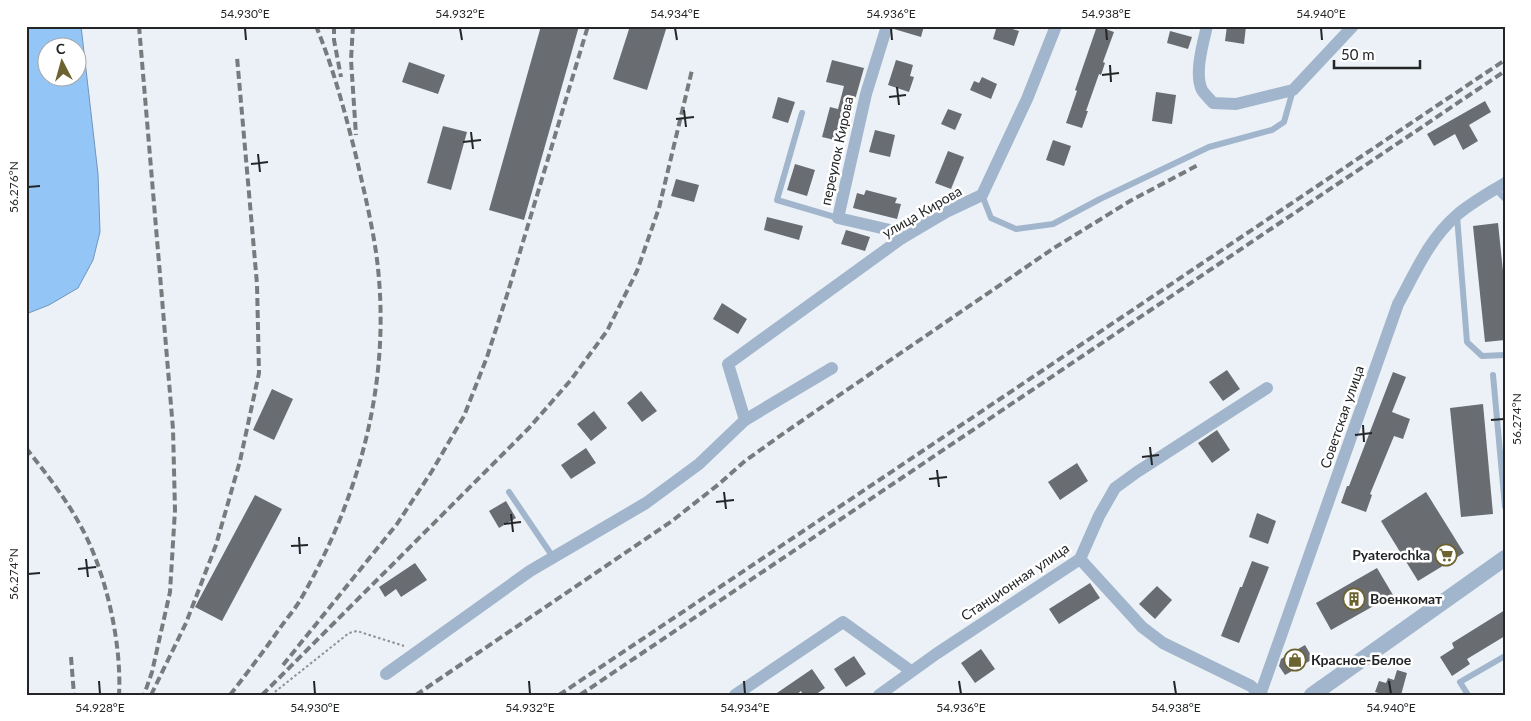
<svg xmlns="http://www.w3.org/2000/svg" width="1531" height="721" viewBox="0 0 1531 721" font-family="Lato,sans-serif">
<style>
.water{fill:#93c5f7;stroke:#7195b9;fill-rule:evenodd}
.building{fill:#696d72}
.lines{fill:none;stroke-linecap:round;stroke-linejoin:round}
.path{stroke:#8d9195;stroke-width:2;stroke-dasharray:2.5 2.5;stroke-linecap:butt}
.service{stroke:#a1b6cc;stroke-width:6}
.minor{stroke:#a1b6cc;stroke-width:12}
.tertiary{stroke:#a1b6cc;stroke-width:16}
.rail{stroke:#777b7e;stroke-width:4;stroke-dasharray:8 4;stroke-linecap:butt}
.ticks{fill:none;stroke:#232527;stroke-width:2}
.labels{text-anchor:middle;stroke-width:5;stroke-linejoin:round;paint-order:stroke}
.street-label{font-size:14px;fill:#232527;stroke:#fff}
.poi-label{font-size:14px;font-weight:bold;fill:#232527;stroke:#fff;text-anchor:start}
.neatline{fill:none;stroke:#232527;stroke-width:2}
.ticks-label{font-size:12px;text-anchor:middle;fill:#232527}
</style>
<rect width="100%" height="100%" fill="#ecf1f7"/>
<path class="water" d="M26,26h55l17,148 2,58 -7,28 -15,28 -29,17 -23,9zM48,48h30v30h-30z"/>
<g class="building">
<polygon points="541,26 579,26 524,220 489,210"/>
<polygon points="630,26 667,26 647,90 613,79"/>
<polygon points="895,26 924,26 921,37 894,29"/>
<polygon points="997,26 1003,26 1019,31 1014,46 993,39"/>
<polygon points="1097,26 1114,32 1103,62 1105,63 1101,75 1099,74 1086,111 1088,111 1082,128 1066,123 1077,91 1075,90"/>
<polygon points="1227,26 1246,26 1244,44 1225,41"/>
<polygon points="1170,31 1192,37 1188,49 1167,43"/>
<polygon points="832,60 864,68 843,142 822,137 830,107 838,109 844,86 826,82"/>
<polygon points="896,60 913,65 910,76 914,77 909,92 888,85"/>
<polygon points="409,62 445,75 438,94 402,82"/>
<polygon points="982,77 997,84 991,99 970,90 974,81 979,83"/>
<polygon points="1156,92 1176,95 1172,124 1152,121"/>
<polygon points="778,97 795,102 788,123 772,118"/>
<polygon points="1485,101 1491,112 1469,125 1478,141 1463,150 1455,134 1434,146 1427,134"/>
<polygon points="948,109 962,114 955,130 941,124"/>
<polygon points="443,126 467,132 451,190 427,183"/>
<polygon points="875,130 895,135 890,157 869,152"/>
<polygon points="1053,140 1071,146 1064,166 1046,160"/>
<polygon points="948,151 964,157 951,189 935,183"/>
<polygon points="795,164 815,170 807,196 787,190"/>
<polygon points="676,179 699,185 694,202 671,196"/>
<polygon points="866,190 897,198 895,203 901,204 897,219 853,208 857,193 864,195"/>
<polygon points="767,217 803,226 799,240 764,230"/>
<polygon points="1498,223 1505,290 1505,340 1485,342 1473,226"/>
<polygon points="846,230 870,237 865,251 841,244"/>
<polygon points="722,303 747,319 738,334 713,319"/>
<polygon points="1227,370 1240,389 1223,401 1209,382"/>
<polygon points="1393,372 1406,377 1392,412 1410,419 1403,439 1394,436 1370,494 1372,495 1366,512 1341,503 1347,486 1349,486"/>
<polygon points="272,389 293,399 274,440 253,430"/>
<polygon points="641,391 657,411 642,422 627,403"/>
<polygon points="1483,404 1493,514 1461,517 1450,408"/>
<polygon points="594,411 607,428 591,441 577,424"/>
<polygon points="1217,430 1230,450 1212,463 1198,443"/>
<polygon points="586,448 596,463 571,479 561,465"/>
<polygon points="1077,463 1088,481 1060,500 1048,482"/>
<polygon points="1426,492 1464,553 1418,581 1381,521"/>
<polygon points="255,495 282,509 222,621 195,607"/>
<polygon points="506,501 516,518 499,528 489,511"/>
<polygon points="1257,513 1276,521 1268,544 1249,537"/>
<polygon points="1252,561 1269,567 1239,643 1221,636 1240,587 1242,587"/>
<polygon points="415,563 427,580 401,597 396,589 385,597 379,587"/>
<polygon points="1377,568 1393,595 1331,630 1316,603"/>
<polygon points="1090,583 1100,598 1059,624 1049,609"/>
<polygon points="1157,586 1172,600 1155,619 1139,604"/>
<polygon points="1505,610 1505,636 1467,659 1470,664 1452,676 1440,657 1454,648 1452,643"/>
<polygon points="1305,645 1313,659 1285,675 1279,666 1281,659"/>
<polygon points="981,649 995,669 975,683 961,663"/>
<polygon points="854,656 866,674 846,687 834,669"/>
<polygon points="812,669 825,688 815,695 803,695 801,691 796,695 774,695"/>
<polygon points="1397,670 1407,673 1401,695 1386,695 1375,692 1379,681 1386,683 1388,678 1394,680"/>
</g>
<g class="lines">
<polyline class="path" points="271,695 349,633 357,631 404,646"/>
<g class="service">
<polyline points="802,113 777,200 838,218"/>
<polyline points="1495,189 1505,199"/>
<polyline points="982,195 991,218 1016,229 1053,224 1100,199 1209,147 1272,130 1284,122 1293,90"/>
<polyline points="1457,216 1467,342 1482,356 1505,355"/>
<polyline points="1493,375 1505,507"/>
<polyline points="509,492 553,557"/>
<polyline points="1468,695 1460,682 1505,656"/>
</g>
<g class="minor">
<polyline points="887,26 866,94 838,218 890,230 902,238"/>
<path d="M1207,26c-4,17 -13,48 -5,64 3,5 8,9 11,13l23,1 57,-14 60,-64"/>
<polyline points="745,420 728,364 902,238 946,212 982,195 1027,99 1056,26"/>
<path d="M1080,559l62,68 21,16 88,43 9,9 138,-391c17,-31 31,-65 59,-89 14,-12 32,-22 48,-32"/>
<polyline points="386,674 530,571 646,503 699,464 745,420 832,368"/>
<polyline points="735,695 843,622 911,671"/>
<polyline points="879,695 936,654 1080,559 1099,516 1115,488 1137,472 1267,388"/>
</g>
<polyline class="tertiary" points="1312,695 1505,558"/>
<g class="rail">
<polyline points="139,26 173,429 175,510 170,592 152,672 144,695"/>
<polyline points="334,26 334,40 341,77"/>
<polyline points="353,26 351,60 356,135"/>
<path d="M26,448c19,24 38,48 53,75 26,45 43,119 40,172"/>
<polyline points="71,657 74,695"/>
<polyline points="283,665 397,524 432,471 464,416 487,357 507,295 588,26"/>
<polyline points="151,695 186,623 216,545 240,461 259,373 257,284 237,57"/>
<path d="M230,695c17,-22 34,-44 50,-67 7,-10 16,-20 22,-31 60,-105 91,-223 74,-345 -5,-33 -13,-66 -21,-100 -11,-43 -22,-85 -39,-126"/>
<polyline points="262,695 529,428 570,381 607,331 637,271 659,208 692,70"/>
<polyline points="416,695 672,521 719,484 745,461 784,433 1054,248 1130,201 1198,165"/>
<polyline points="559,695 1505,60"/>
<polyline points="580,695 1505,71"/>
</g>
</g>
<path class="ticks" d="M245,28l1,12M460,28l2,12M675,28l2,12M891,28l1,12M1106,28l1,12M1321,28l1,12M1110,65l1,17M1102,75l17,-2M897,87l2,18M889,97l17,-2M684,110l2,17M676,119l18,-2M471,132l2,17M463,142l18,-2M258,154l2,18M251,164l17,-2M28,187l12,-1M1491,420l13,-1M1363,425l1,17M1355,435l17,-2M1150,447l2,18M1142,457l17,-2M937,470l2,17M929,479l18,-2M724,492l2,17M716,502l18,-2M511,514l2,18M504,524l17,-2M299,537l1,17M291,546l17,-1M86,559l2,18M78,569l18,-2M28,574l12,-1M99,681l1,13M314,681l1,13M529,681l1,13M744,681l1,13M959,681l2,13M1174,681l2,13M1389,681l2,13"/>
<defs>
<g id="supermarket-ring" transform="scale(1.125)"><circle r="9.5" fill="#fff" stroke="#6d6330" stroke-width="1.5"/><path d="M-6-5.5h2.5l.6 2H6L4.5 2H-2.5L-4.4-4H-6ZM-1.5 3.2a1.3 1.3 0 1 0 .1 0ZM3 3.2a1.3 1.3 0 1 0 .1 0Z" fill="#6d6330"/></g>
<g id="building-ring" transform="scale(1.125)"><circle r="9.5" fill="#fff" stroke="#6d6330" stroke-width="1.5"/><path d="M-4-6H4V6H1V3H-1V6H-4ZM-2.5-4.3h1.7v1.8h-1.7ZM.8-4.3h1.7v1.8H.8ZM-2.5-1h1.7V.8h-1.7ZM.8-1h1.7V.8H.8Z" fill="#6d6330"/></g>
<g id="shop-ring" transform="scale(1.125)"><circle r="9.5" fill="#fff" stroke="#6d6330" stroke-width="1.5"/><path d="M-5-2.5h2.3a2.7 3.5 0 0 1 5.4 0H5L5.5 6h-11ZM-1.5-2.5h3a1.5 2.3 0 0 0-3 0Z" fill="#6d6330"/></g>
</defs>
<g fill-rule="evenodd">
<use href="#supermarket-ring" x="1446" y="555"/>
<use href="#building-ring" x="1354" y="599"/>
<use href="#shop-ring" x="1295" y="660"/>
</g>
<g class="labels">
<g class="street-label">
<text transform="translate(837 151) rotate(-78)" y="5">переулок Кирова</text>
<text transform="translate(922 212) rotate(-30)" y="5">улица Кирова</text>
<text transform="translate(1342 417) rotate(-71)" y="5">Советская улица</text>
<text transform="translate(1015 582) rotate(-34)" y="5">Станционная улица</text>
</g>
<g class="poi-label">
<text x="1430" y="560" text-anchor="end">Pyaterochka</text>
<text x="1370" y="604">Военкомат</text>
<text x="1311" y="665">Красное-Белое</text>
</g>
</g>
<rect width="1531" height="721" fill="none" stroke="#ffffff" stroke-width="55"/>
<g transform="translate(62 62) rotate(354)"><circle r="24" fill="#ffffff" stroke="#a7a8a9"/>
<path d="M0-4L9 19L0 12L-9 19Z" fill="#6d6330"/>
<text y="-8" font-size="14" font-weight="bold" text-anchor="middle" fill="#232527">С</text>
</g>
<path d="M1334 60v8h86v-8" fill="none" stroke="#232527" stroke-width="2.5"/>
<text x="1341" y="60" font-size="15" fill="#232527" stroke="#ffffff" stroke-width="4" paint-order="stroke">50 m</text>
<rect x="28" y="28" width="1476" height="666" class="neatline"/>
<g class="ticks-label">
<text x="245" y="18">54.930°E</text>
<text x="460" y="18">54.932°E</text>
<text x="675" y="18">54.934°E</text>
<text x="891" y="18">54.936°E</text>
<text x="1106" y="18">54.938°E</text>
<text x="1321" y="18">54.940°E</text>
<text transform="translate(14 187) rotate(-90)" y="4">56.276°N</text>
<text transform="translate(1517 419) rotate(-90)" y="4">56.274°N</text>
<text transform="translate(14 574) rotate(-90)" y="4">56.274°N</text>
<text x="100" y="712">54.928°E</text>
<text x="315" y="712">54.930°E</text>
<text x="530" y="712">54.932°E</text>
<text x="745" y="712">54.934°E</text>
<text x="961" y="712">54.936°E</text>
<text x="1176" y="712">54.938°E</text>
<text x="1391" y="712">54.940°E</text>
</g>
</svg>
